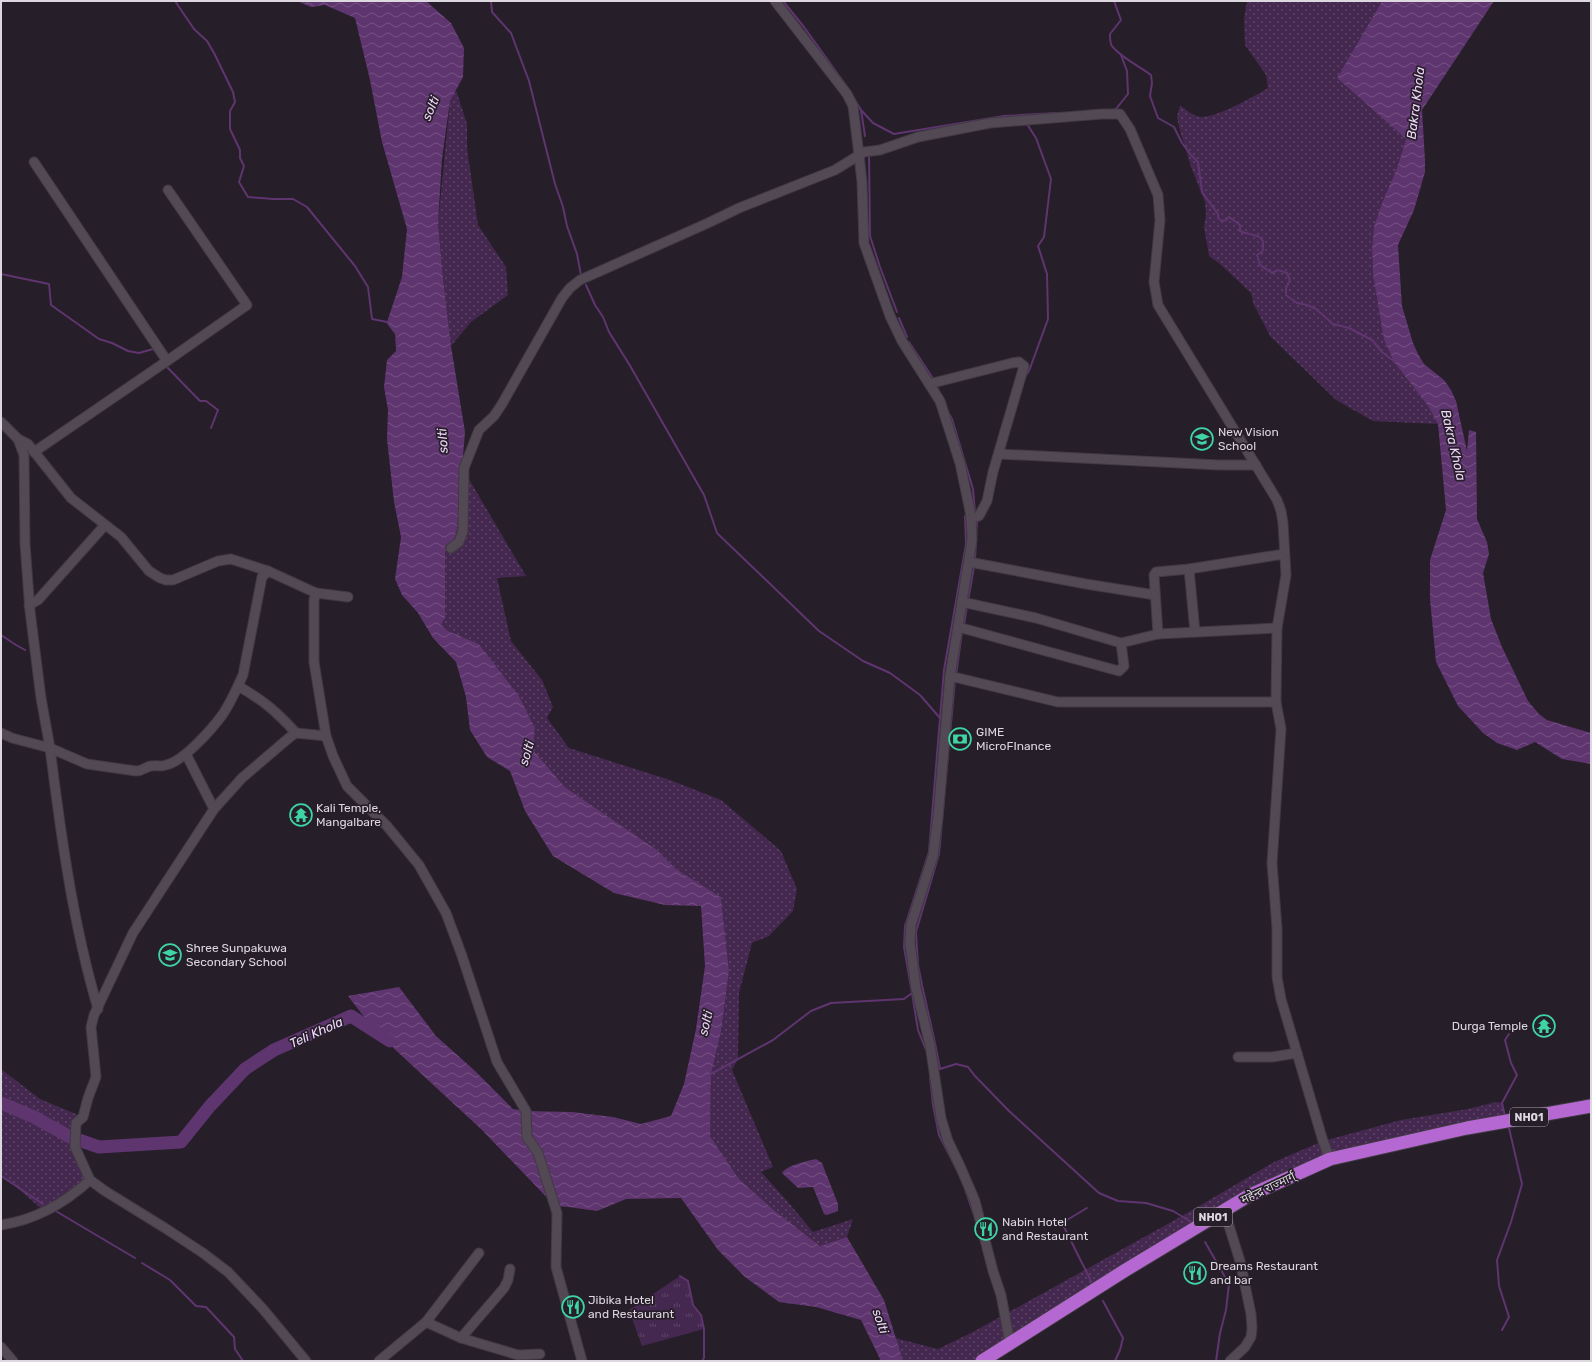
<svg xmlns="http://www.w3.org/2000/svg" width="1592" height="1362" viewBox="0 0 1592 1362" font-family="Rubik,'Noto Sans Devanagari',sans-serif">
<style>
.grass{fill:url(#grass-dots)}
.park{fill:url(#park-tufts)}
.water{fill:url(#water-waves)}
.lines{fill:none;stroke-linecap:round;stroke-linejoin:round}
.stream{stroke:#5f356f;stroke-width:2}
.river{stroke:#5f356f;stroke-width:13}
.minor-casing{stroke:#403a42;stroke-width:11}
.highway-casing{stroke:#403a42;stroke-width:15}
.minor{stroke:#524955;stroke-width:9}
.highway{stroke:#b568d2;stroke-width:13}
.labels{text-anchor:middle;stroke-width:3.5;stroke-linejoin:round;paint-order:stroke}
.shield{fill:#261e29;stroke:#a6a0a8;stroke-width:1}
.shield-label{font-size:11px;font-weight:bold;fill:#ddd7df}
.poi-label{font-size:12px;fill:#ddd7df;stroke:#261e29;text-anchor:start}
.street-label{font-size:12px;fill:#ddd7df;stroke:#261e29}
.water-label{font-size:13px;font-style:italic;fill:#efd6f9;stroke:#261e29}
</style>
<defs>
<pattern id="grass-dots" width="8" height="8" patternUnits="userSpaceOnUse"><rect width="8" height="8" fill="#44284f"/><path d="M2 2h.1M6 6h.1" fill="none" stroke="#5f4668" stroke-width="1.8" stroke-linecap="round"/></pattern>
<pattern id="park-tufts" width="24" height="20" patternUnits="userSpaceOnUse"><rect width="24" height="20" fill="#44284f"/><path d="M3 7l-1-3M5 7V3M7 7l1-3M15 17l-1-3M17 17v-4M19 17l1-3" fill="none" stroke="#5f4668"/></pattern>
<pattern id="water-waves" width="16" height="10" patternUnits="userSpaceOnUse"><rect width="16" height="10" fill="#5f356f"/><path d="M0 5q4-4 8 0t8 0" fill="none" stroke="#765283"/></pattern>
</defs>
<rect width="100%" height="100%" fill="#261e29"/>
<g class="grass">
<path d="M1247,1h135l-45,77 69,61 -9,29 -15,35 -8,23 -2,23 1,25 21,88 34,44 10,18 -65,-3 -37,-21 -66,-64 -16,-31 -3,-12 -31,-29 -11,-8 -5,-29 2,-12 -1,-13 -14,-35 -11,-36 -3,-14 3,-12c6,5 15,12 22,12 18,-1 51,-20 66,-29l-2,-13 -21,-30 -1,-26z"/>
<polygon points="456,90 467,124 467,148 478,225 506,267 508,295 471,322 451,346 443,278 438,223 450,101"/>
<polygon points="463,469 526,576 497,578 511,641 542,680 553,707 547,718 569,748 670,780 721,800 781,851 797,889 793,911 769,936 752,943 739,993 738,1059 732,1070 773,1167 761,1172 788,1202 813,1232 853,1219 847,1237 820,1246 775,1211 739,1179 710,1136 711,1074 721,1032 729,971 721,897 676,869 657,850 565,787 533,750 535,728 519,696 479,644 448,631 441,625 445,618 445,546"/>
<polygon points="1,1069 40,1099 83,1117 76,1123 70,1137 76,1139 90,1180 44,1211 15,1186 1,1176"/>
<polygon points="1496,1102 1502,1103 1505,1116 1357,1153 1248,1196 981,1361 903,1361 895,1338 938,1349 973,1332 1182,1216 1274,1162 1323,1141 1401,1120 1468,1109"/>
</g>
<polygon class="park" points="680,1276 688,1281 693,1305 701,1315 704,1329 642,1346 629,1310"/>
<g class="water">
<polygon points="297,1 426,1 451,23 464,48 463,77 450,101 442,159 438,223 443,278 451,346 465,432 457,529 454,540 445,546 445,618 441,625 448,631 479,644 519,696 535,728 533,750 565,787 657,850 676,869 721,897 729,971 721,1032 711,1074 710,1136 739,1179 775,1211 820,1246 847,1237 884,1300 903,1361 881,1361 861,1320 816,1307 779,1302 745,1277 718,1250 681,1198 626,1199 597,1211 569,1207 555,1206 482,1130 375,1031 348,996 399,987 436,1036 474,1070 513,1109 526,1111 572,1112 613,1117 641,1124 671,1116 684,1084 696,1029 705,966 701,906 665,905 614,893 553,856 525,811 510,771 487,757 470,730 466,697 456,662 433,638 418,613 402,595 395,579 401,537 394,502 387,439 388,410 384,387 387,360 397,350 396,334 387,322 402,277 407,229 382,142 370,80 355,18 325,5 311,7"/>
<polygon points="1382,1 1494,1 1422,110 1425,160 1425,172 1414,210 1398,245 1402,306 1413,343 1418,354 1424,364 1444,380 1451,390 1456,401 1467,451 1469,430 1476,432 1477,519 1487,542 1489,554 1483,573 1491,619 1502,647 1528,701 1539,714 1547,720 1591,733 1591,764 1562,759 1535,742 1517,750 1497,743 1483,733 1458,706 1436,662 1430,599 1430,560 1446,510 1438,424 1428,406 1394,362 1384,339 1373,274 1372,249 1374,226 1382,203 1397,168 1406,139 1337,78"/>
<path d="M816,1159l6,4 16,41v7l-11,4 -3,-1 -11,-27 -15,1 -16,-15c5,-8 25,-12 34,-14z"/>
</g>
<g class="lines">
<g class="stream">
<polyline points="175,1 194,29 207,41 214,53 233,92 235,102 230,111 230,129 240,150 240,158 244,166 239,182 248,197 273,199 293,199 307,207 355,266 368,287 372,319 387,322 396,334 397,351"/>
<polyline points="491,1 492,12 511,33 529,81 555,184 563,207 567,226 577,254 581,275"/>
<polyline points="783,1 804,27 850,91"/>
<path d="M1114,1l7,19 -11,14c0,3 0,7 1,10 3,9 31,24 40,31l1,8 -2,13 8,22 16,9 8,16 9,12 7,7 4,30 16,22v4l4,3 4,-1 3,-3 11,8v6c12,6 28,1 22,21l-5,3 3,10 12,8 6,-3 9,3 3,7 -4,8v7l11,8 10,2 9,4 17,15 16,4 23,12 10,12 13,10"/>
<polyline points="852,95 861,110 865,136"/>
<polyline points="861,110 873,123 894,134 1004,116 1056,113"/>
<polyline points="1112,110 1116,109 1128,94 1127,71 1121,55"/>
<polyline points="869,154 870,236 880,267 897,312"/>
<polyline points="1,274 49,284 51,305 99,339 112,343 128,351 139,353 153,349 155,350"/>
<polyline points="586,285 595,305 603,317 609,332 629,364 704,495 717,533 819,631 863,661 890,673 920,695 940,718 929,852 905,926 904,947 912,993 904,999 831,1003 811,1011 773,1040 709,1075"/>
<polyline points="899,318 907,337"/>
<polyline points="909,342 934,380"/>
<polyline points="165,365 200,401 206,401 218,410 211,428"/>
<polyline points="1025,377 1029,371 1048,319 1047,274 1038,246 1044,237 1051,179 1036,138 1027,124"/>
<polyline points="936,385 940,393"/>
<polyline points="947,410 952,419 973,489 975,512"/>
<polyline points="975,560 977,522 980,520"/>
<polyline points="968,601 974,567"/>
<polyline points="964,625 967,606"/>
<polyline points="1,635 16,645 25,650"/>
<polyline points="956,675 962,632"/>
<polyline points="955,680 939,854 916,932 918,965 922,985 935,1043 940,1069 956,1064 968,1067 975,1076 1009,1111 1099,1193 1118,1201 1146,1203 1173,1211 1193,1223"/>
<polyline points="940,718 944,670 966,544 965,516"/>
<polyline points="912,993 918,1030 926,1050"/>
<polyline points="930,1076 933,1105 939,1135 957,1170"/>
<polyline points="1505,1116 1502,1103 1517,1075 1511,1063 1505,1040 1509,1034"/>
<polyline points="1,1176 43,1204"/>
<polyline points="965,1189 974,1215"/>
<polyline points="1087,1208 1062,1223 1093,1285"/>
<polyline points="54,1210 135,1258"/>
<polyline points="1205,1242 1229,1284 1226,1310 1220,1333 1216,1361"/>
<polyline points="142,1263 170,1280 196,1306 206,1307 234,1337 235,1349 243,1361"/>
<polyline points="680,1276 688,1281 693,1305 701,1315 704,1329 704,1358 702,1361"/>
<polyline points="1103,1301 1123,1338 1120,1350 1115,1361"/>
<polyline points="1502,1330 1509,1317 1499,1286 1497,1260 1511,1222 1522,1184 1509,1128"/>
</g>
<polyline class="river" points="1,1103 34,1117 70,1137 99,1147 181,1142 210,1106 245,1069 274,1050 351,1016 390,1041"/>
<g class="minor-casing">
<g id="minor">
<polyline points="775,1 847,94 853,106 859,155 862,182 864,243 890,316 902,341 940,401 960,463 971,516 972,540 950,676 938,817 933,856 911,925 910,943 916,988 930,1045 941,1118 948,1141 960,1166 975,1201 993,1271 1001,1295 1010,1343"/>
<polyline points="34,162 167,361 247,305 168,190"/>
<polyline points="929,384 1012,363 1019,362 1024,366 993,472 987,501 979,516 971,518"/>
<path d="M1,422l17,17 6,16 1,89 5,67 11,87 9,50 37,16 49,7c7,0 9,-4 15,-5 5,-1 10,1 15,-1 18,-4 46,-36 57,-51 8,-12 14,-26 20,-39l19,-98 6,-6"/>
<polyline points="18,439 28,444 71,498 121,537 149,571 160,578 166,580 173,580 218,561 231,559 268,571 316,593 348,597"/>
<polyline points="34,452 167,361"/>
<polyline points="999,454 1219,465 1256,465"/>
<polyline points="451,548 459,542 463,531 464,468 479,430 494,416 502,404 562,298 570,288 580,280 708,223 739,208 835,170 864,152 880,150 918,137 990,123 1102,114 1120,114 1130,129 1158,195 1160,220 1154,282 1158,305 1277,500 1281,511 1283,523 1286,575 1277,628 1276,702 1281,729 1272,863 1277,928 1277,977 1281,999 1323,1141 1330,1159"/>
<polyline points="969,562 1086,584 1155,595"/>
<polyline points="1189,569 1195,632"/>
<polyline points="316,593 314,600 314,662 326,736 333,756 347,786 387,826 419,865 446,913 461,953 497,1062 526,1111 527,1137 538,1153 557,1213 556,1267 582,1361"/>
<polyline points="962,602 1036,618 1121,643 1158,634 1277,628"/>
<polyline points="29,605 38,600 105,525"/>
<polyline points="958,627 1119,671 1124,666 1121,643"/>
<polyline points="1158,634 1154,575 1156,572 1189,569 1284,554"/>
<polyline points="950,676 1058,702 1276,702"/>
<path d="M238,686c25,14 39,26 58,47"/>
<path d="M1,733l11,5 38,10c11,88 23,176 48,261"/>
<polyline points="186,754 214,809"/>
<polyline points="1238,1057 1272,1057 1297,1053"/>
<polyline points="1224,1210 1240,1261 1251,1314 1252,1328 1251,1337 1245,1347 1230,1361"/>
<path d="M1,1225c34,-5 65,-23 89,-45"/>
<polyline points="426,1322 479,1253"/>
<polyline points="461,1338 504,1288 508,1280 510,1269"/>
<polyline points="1,1347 13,1361"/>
<polyline points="306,1361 263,1309 228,1272 203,1253 165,1228 105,1191 90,1180 75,1147 76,1123 83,1117 88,1098 96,1077 91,1027 94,1015 133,933 214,809 242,778 290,737 296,733 326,736"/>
<polyline points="379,1361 426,1322 461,1338 518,1355 540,1354"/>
</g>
</g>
<g class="highway-casing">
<polyline id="highway" points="982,1361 1124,1271 1248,1196 1330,1159 1467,1128 1591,1106"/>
</g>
<use href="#minor" class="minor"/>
<use href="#highway" class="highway"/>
</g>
<defs>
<g id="school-ring" transform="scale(1.15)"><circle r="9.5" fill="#261e29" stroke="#3ed4a3" stroke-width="1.5"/><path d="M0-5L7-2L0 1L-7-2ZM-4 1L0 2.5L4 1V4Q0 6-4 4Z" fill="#3ed4a3"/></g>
<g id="bank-ring" transform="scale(1.15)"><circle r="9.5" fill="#261e29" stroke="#3ed4a3" stroke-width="1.5"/><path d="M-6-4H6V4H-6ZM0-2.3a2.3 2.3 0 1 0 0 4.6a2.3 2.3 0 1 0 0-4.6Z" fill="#3ed4a3"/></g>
<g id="temple-ring" transform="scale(1.15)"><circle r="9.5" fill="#261e29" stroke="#3ed4a3" stroke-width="1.5"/><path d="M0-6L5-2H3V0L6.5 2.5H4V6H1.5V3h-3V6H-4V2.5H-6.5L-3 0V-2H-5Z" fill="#3ed4a3"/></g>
<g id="restaurant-ring" transform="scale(1.15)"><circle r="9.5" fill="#261e29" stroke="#3ed4a3" stroke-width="1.5"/><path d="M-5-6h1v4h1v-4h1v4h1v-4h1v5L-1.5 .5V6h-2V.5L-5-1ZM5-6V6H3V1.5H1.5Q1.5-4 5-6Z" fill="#3ed4a3"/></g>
</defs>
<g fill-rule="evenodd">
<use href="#school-ring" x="1202" y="439"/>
<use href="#bank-ring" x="960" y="739"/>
<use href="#temple-ring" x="301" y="815"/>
<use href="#school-ring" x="170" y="955"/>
<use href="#temple-ring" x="1544" y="1026"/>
<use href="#restaurant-ring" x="986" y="1229"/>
<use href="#restaurant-ring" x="1195" y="1273"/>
<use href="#restaurant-ring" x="573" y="1307"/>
</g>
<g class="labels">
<g class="shield">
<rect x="1510" y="1108" width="38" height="18" rx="3"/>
<rect x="1194" y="1208" width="38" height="18" rx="3"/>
</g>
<g class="shield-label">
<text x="1529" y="1121">NH01</text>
<text x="1213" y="1221">NH01</text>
</g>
<g class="poi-label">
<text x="1218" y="436">New Vision<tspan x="1218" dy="14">School</tspan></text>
<text x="976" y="736">GIME<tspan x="976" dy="14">MicroFInance</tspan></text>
<text x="316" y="812">Kali Temple,<tspan x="316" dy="14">Mangalbare</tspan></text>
<text x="186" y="952">Shree Sunpakuwa<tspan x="186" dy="14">Secondary School</tspan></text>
<text x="1528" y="1030" text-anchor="end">Durga Temple</text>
<text x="1002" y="1226">Nabin Hotel<tspan x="1002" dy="14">and Restaurant</tspan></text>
<text x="1210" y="1270">Dreams Restaurant<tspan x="1210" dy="14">and bar</tspan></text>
<text x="588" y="1304">Jibika Hotel<tspan x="588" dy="14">and Restaurant</tspan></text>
</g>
<g class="street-label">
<text transform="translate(1268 1188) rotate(-25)" y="4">महेन्द्र राज्मार्ग्</text>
</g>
<g class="water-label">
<text transform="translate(1415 103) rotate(-83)" y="5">Bakra Khola</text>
<text transform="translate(430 108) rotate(-67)" y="5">solti</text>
<text transform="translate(442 441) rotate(-94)" y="5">solti</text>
<text transform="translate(1454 445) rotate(77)" y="5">Bakra Khola</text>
<text transform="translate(526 753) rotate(-74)" y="5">solti</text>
<text transform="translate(705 1023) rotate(-77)" y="5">solti</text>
<text transform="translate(316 1032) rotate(-24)" y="5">Teli Khola</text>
<text transform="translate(881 1321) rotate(71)" y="5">solti</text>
</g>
</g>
<rect width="1592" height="1362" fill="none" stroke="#ddd7df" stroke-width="4"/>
</svg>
